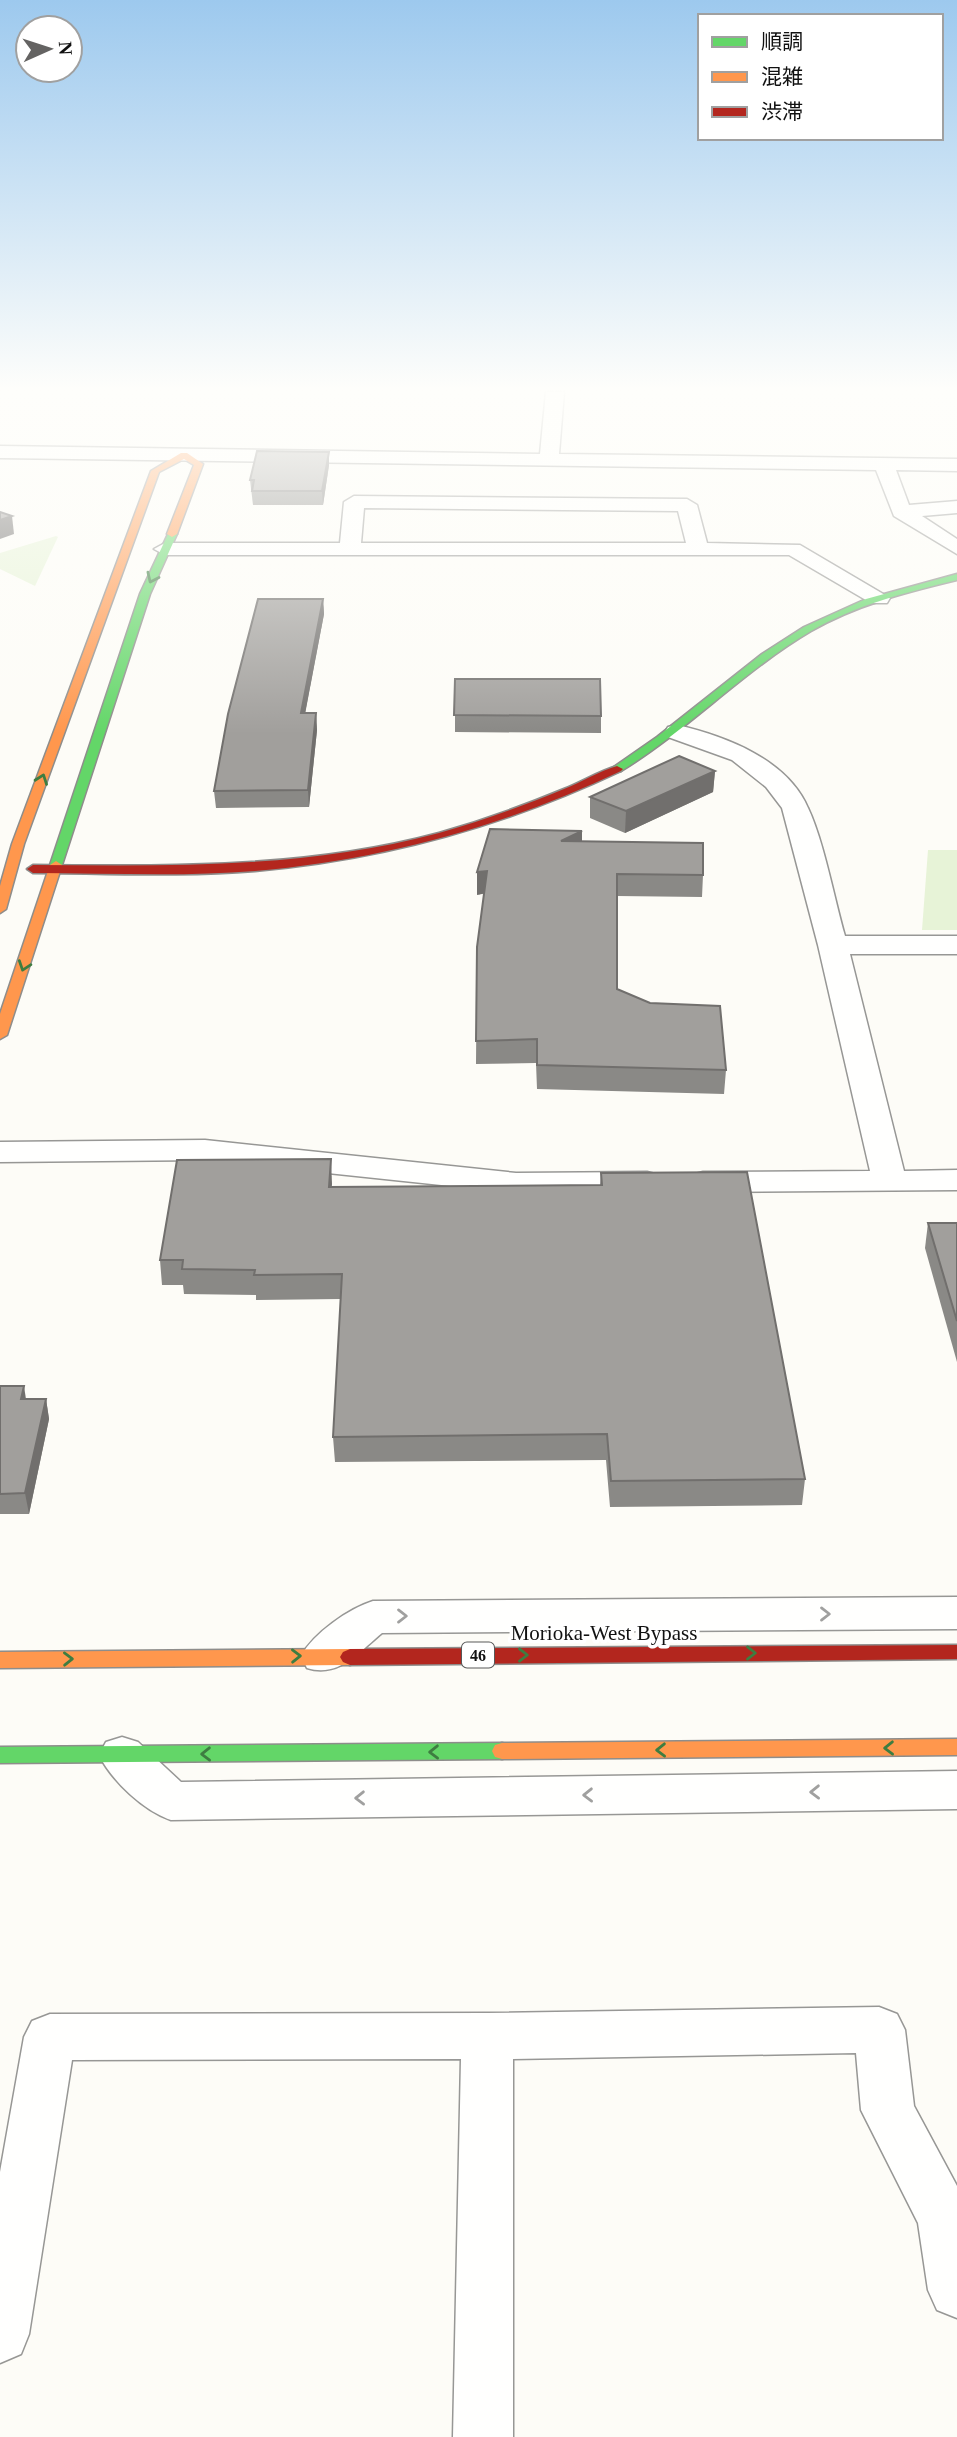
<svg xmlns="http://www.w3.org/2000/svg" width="957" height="2437" viewBox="0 0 957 2437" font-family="'Times New Roman','Noto Sans JP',serif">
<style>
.green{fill:#e7f3d7}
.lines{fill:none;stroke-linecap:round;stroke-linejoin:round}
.street-casing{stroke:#979795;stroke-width:3}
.fast-casing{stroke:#8e8d8b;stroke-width:3}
.slow-casing{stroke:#8e8d8b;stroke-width:3}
.jam-casing{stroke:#8e8d8b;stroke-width:3}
.street{fill:#fffffe;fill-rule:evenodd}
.fast{fill:#63d668;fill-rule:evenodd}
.slow{fill:#ff974d;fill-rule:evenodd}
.jam{fill:#b3261e;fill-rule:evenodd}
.wall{fill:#8a8986}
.shaded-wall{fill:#716f6d}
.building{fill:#a19f9c;stroke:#716f6d;stroke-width:2}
.oneway{stroke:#3e7d41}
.oneway2{stroke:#a0a09f}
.labels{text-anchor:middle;stroke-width:7;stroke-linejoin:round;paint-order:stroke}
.shield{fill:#fff;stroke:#585858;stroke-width:2}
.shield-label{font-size:16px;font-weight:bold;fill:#111}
.near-street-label{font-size:21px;fill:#111;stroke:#fff}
</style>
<rect width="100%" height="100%" fill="#fdfcf7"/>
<g class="green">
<polygon points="56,536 58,537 35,586 0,569 0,553"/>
<polygon points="928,850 957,850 957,930 922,930"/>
</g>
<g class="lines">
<g class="street-casing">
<g id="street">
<polygon points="546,392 564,392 559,454 957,459 957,471 896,470 909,505 957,501 957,513 922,516 957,539 957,554 894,516 876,470 0,458 0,446 540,454"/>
<path d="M354,496l333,3 10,6 10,38 93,2 90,53 -3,5h-16l-82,-48h-624l-11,-6 11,-6h175l4,-41zM364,508l314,3 8,32h-325z"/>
<path d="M677,725c48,11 110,34 131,83 16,34 26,90 37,128h112v18h-107l54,217 53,-1v20l-254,2 -12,-3 -5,-7 5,-7 12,-3 167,-1 -52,-226 -36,-137 -16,-21 -34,-27 -64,-23 -3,-5 3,-5z"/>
<polygon points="205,1140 516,1173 647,1172 659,1175 664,1182 659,1189 647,1192 516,1193 205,1160 0,1162 0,1142"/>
<path d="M957,1597v32l-575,4c-23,19 -43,45 -75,35l-6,-12c13,-23 47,-47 72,-55z"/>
<path d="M122,1737l16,5 43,40 776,-11v38l-786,11c-27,-9 -59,-39 -72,-65l7,-13z"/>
<polygon points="879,2007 897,2014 905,2030 914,2106 957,2186 957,2318 937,2310 928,2290 918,2223 861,2110 856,2053 513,2059 513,2437 453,2437 461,2059 72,2060 29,2334 21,2354 0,2363 0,2172 24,2037 32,2021 50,2014 487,2013"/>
</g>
</g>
<g class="fast-casing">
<g id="fast">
<polygon points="169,532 177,534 150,594 62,865 56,869 52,868 50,865 140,594"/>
<path d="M957,574v6c-50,12 -101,25 -146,51 -68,40 -123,99 -190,140l-4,1 -6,-3 46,-32 105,-83 42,-27 62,-28z"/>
<polygon points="502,1743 509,1745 512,1751 509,1757 502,1759 0,1763 0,1747"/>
</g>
</g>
<g class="slow-casing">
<g id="slow">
<polygon points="181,453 187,453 203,464 177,534 172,537 167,534 194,465 184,459 159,472 24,844 6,909 0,913 0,886 12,844 151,471"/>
<polygon points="56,861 62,865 7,1035 0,1039 0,1014 50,865"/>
<polygon points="350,1649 357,1652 360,1657 357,1662 350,1665 0,1668 0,1652"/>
<polygon points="957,1739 957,1755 502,1759 495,1757 492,1751 495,1745 502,1743"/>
</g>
</g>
<g class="jam-casing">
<g id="jam">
<path d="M617,766l6,3 -2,2c-116,55 -238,89 -366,100 -74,6 -148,2 -222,2l-6,-4 6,-4c137,1 272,4 406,-32 42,-12 84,-27 125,-44 18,-7 35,-18 53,-23z"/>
<polygon points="957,1645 957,1659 350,1665 343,1662 340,1657 343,1652 350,1649"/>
</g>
</g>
<use href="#street" class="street"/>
<use href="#fast" class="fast"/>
<use href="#slow" class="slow"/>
<use href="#jam" class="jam"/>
</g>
<g class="wall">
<polygon points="329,465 323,505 253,505 250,480"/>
<polygon points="323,599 324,614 305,713 316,713 317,730 309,807 216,808 214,791"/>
<polygon points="455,679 601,716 601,733 455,732"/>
<polygon points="715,771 713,792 625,833 590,818 590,797"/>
<polygon points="582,841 703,875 702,897 617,896 617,989 726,1070 724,1094 537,1089 536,1063 476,1064 477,947 484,893 477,895"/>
<polygon points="601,1173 805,1479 802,1505 610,1507 606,1460 335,1462 333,1437 341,1299 256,1300 256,1295 184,1294 183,1285 162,1285 160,1260 332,1187 600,1185"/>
<polygon points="928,1223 957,1223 957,1362 925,1248"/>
<polygon points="0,1386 26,1399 46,1399 49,1419 29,1514 0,1514"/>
</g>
<g class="shaded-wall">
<polygon points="329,452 329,465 323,505 322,491"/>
<polygon points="12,516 14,534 0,539 0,520"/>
<polygon points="323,599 324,614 302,730 301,713"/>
<polygon points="316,713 317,730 309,807 308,790"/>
<polygon points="715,771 713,792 625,833 626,811"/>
<polygon points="582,831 582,853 561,841"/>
<polygon points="487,871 487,893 477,895 477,872"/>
<polygon points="331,1159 332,1184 330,1211 329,1187"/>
<polygon points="24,1386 27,1406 21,1399"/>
<polygon points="46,1399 49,1419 29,1514 25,1493"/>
</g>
<g class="building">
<polygon points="257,451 329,452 322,491 252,491 254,480 250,480"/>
<polygon points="0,512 12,516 0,520"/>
<polygon points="258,599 323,599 301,713 316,713 308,790 214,791 228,714"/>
<polygon points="455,679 600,679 601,716 454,715"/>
<polygon points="679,756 715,771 626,811 590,797"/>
<polygon points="490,829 582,831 561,841 703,843 703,875 617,874 617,989 650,1003 720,1006 726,1070 537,1065 537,1039 476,1041 477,947 487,871 477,872"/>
<polygon points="331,1159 329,1187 602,1185 601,1173 747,1172 805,1479 611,1481 607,1434 333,1437 342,1274 254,1275 255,1270 182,1269 183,1260 160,1260 177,1160"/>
<polygon points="928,1223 957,1223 957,1321"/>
<polygon points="0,1386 24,1386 21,1399 46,1399 25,1493 0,1494"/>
</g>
<defs><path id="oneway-chevron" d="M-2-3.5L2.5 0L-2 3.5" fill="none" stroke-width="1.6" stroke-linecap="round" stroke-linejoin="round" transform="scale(1.75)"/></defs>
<g class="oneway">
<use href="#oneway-chevron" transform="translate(152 578) rotate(115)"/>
<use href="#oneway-chevron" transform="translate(42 779) rotate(-70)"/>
<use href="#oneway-chevron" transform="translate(24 966) rotate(109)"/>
<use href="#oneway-chevron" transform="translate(751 1653)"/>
<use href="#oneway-chevron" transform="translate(523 1655)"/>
<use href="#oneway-chevron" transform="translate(296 1656) rotate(-1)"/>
<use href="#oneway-chevron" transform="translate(68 1659) rotate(-1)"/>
<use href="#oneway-chevron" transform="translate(889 1748) rotate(179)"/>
<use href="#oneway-chevron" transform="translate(661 1750) rotate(179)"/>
<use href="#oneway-chevron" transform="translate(434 1752) rotate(179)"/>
<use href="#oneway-chevron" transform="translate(206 1754) rotate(179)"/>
</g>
<g class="oneway2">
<use href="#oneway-chevron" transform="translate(825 1614)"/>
<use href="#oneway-chevron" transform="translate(402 1616)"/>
<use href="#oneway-chevron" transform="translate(815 1792) rotate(179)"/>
<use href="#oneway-chevron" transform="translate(588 1795) rotate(179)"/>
<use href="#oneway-chevron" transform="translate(360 1798) rotate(179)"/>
</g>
<linearGradient id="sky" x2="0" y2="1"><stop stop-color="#9dc9ee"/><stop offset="0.53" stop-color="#fefefb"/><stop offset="1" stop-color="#fefefb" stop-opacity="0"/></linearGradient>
<rect width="957" height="734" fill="url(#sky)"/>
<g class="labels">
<rect class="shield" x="462" y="1642.5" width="32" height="25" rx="5"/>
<g class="shield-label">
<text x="478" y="1661">46</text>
</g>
<g class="near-street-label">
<text x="604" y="1640">Morioka-West Bypass</text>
</g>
</g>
<rect x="698" y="14" width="245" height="126" fill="#ffffff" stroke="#a0a0a0" stroke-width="2"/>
<rect x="712" y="37" width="35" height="10" fill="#63d668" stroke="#a0a0a0" stroke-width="2"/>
<text x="761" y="49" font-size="21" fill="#111111">順調</text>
<rect x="712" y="72" width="35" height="10" fill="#ff974d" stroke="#a0a0a0" stroke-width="2"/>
<text x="761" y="84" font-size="21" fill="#111111">混雑</text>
<rect x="712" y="107" width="35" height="10" fill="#b3261e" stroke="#a0a0a0" stroke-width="2"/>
<text x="761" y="119" font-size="21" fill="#111111">渋滞</text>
<g transform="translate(49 49) rotate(87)"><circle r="33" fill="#ffffff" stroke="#a0a0a0" stroke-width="2"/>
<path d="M0-5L12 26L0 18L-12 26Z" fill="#646362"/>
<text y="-10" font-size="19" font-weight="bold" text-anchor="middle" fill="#111111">N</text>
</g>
</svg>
